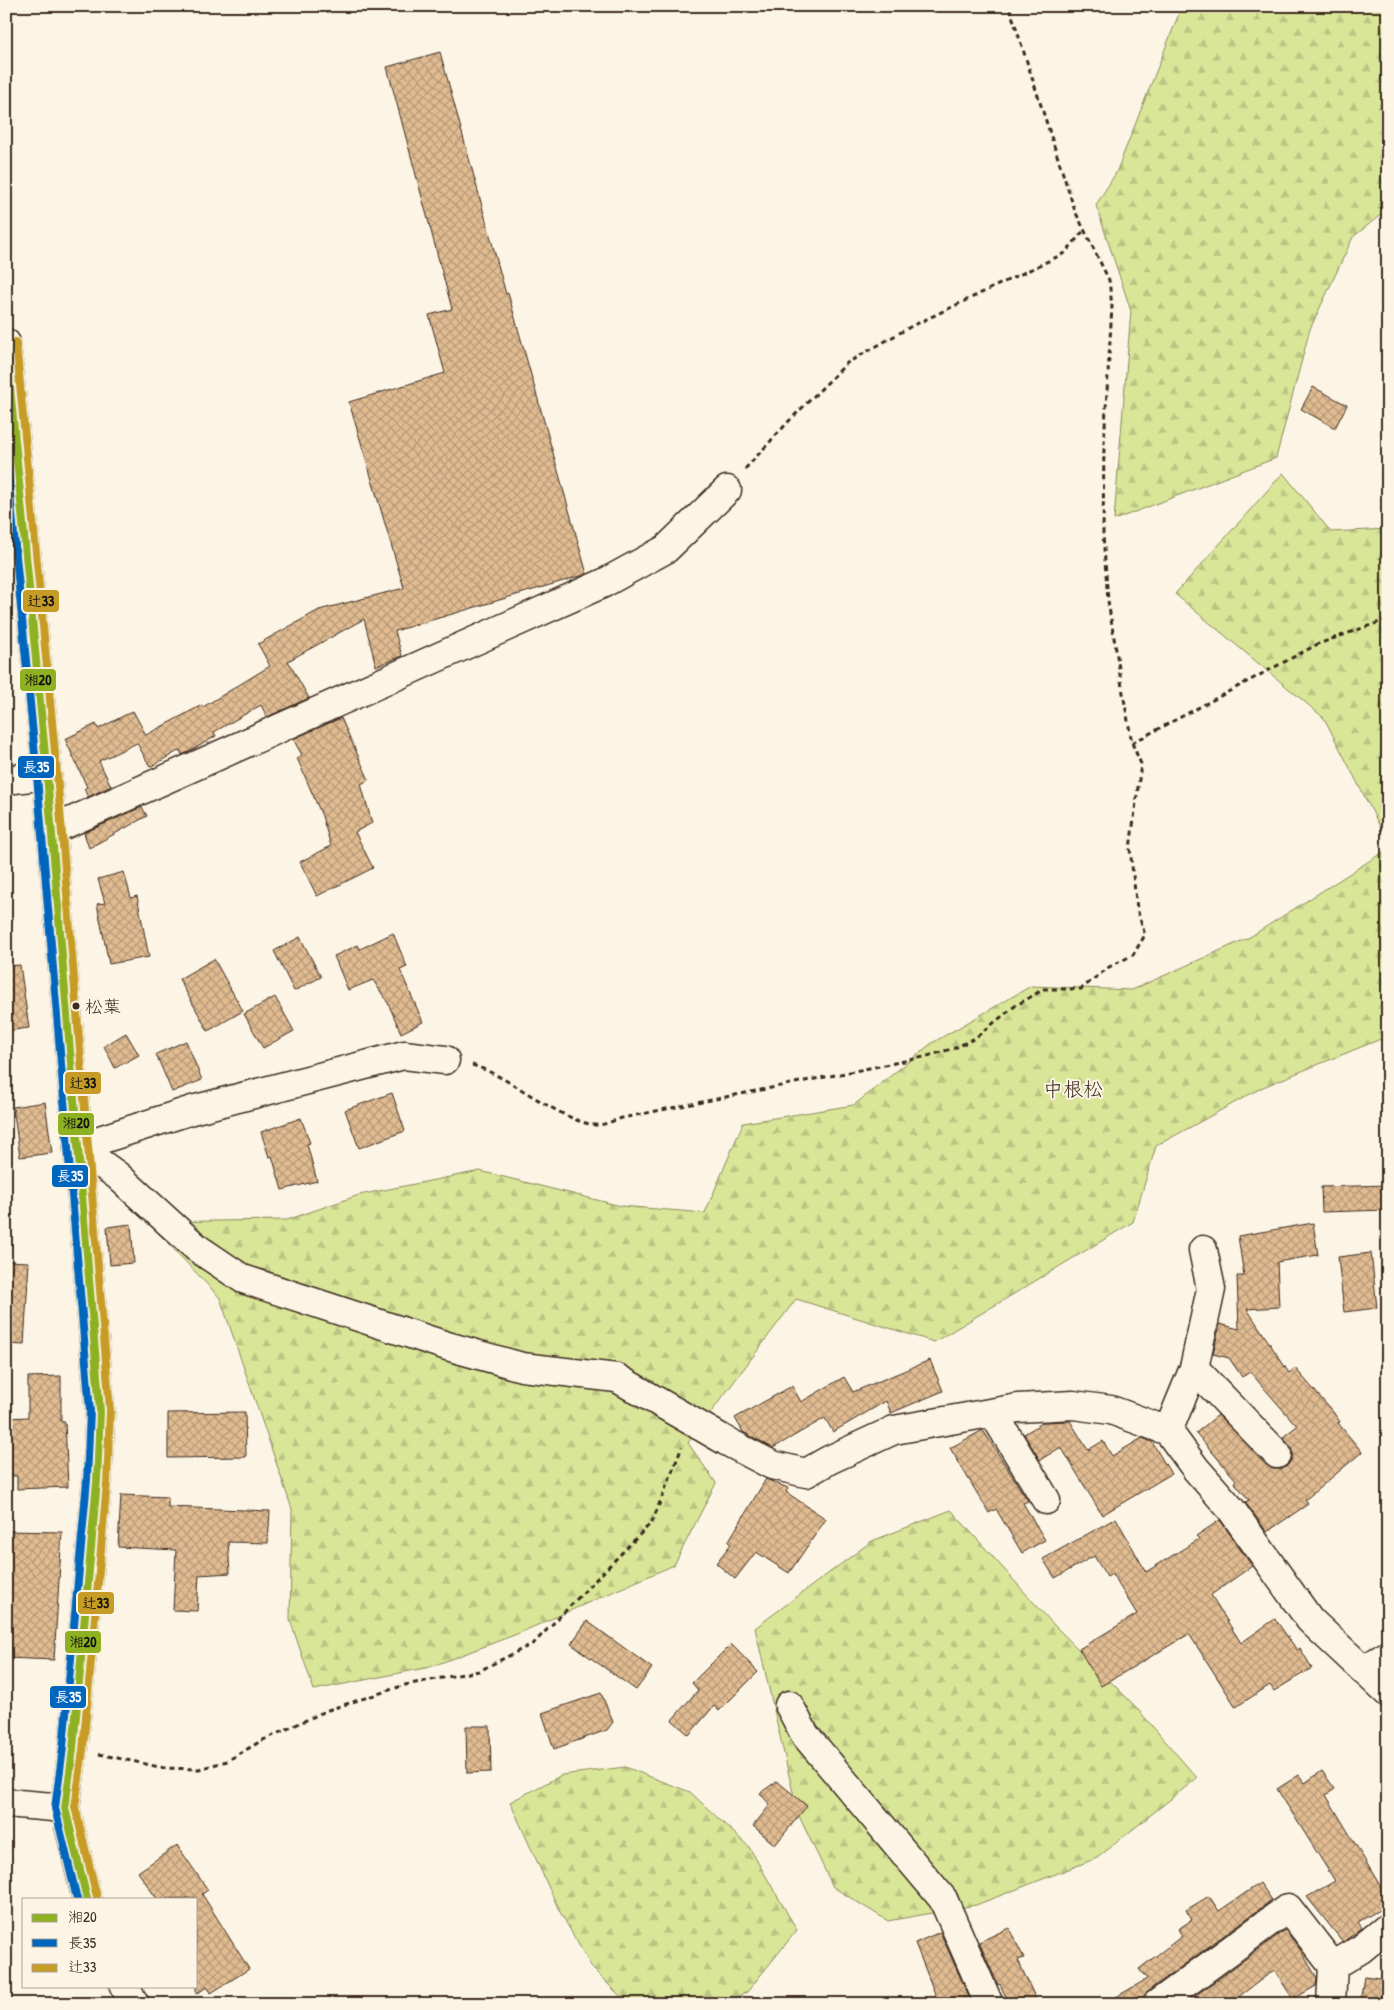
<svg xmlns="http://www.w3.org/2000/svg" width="1394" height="2010" viewBox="0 0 1394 2010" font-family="'Patrick Hand','Klee One',sans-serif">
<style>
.forest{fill:url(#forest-firs);stroke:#8a885b}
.building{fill:url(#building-cross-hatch);stroke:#3b2a1e}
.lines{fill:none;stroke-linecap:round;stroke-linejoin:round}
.minor-casing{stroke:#3b2a1e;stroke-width:31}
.major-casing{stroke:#3b2a1e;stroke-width:31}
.path{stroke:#3b2a1e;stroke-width:3;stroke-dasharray:5 4;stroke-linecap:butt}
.minor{stroke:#fcf5e5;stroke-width:28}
.major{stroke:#fcf5e5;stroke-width:28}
.bus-1-casing{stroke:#fcf5e5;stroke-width:11}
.bus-2-casing{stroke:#fcf5e5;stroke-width:11}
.bus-3-casing{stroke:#fcf5e5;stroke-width:11}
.bus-1{stroke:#8db120;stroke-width:8}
.bus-2{stroke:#0065bd;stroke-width:8}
.bus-3{stroke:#c69c26;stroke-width:8}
.bus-dot{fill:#3b2a1e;stroke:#fcf5e5;stroke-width:2}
.labels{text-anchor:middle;stroke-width:4;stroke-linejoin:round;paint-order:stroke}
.bus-label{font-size:18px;fill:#3b2a1e;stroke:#fcf5e5;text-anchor:start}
.neighbourhood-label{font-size:20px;fill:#3b2a1e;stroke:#fcf5e5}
.line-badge{stroke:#fcf5e5;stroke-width:2}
.badge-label{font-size:14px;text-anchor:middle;font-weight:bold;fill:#fff}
.pale-badge-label{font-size:14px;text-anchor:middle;font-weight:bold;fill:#111}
</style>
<defs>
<pattern id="forest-firs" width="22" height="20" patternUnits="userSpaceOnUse" patternTransform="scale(1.25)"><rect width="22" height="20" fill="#d9e698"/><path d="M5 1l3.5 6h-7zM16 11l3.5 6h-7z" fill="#bbc583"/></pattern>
<pattern id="building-cross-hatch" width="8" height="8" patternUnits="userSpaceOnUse" patternTransform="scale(1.25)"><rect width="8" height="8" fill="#e1bc92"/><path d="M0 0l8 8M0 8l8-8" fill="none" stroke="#b89977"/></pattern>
</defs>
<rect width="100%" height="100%" fill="#fcf5e5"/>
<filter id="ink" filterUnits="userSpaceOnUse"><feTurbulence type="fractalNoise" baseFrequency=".02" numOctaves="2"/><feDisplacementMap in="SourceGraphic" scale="10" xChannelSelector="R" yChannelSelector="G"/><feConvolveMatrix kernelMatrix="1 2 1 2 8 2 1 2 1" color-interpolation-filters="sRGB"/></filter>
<g filter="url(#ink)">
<g class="forest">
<polygon points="1182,6 1388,6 1388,209 1353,237 1310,329 1276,458 1114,520 1131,311 1096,205 1116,173"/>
<polygon points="1283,473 1331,532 1388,529 1388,842 1324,718 1175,594"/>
<polygon points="1388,849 1388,1036 1263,1087 1156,1146 1133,1222 934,1342 796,1299 688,1443 716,1483 674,1565 517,1634 430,1667 314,1690 290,1620 292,1509 220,1298 148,1222 287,1220 359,1195 480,1171 621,1206 705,1213 743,1123 854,1105 932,1043 1031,986 1132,990 1250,937"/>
<polygon points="951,1510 1053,1624 1134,1705 1197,1778 1097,1858 976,1905 888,1921 833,1887 798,1814 755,1628 872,1541"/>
<polygon points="625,1767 690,1792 749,1847 797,1930 747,1992 721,2004 628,2004 592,1968 559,1910 510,1802 562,1775"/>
</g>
<g class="building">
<polygon points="440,52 506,294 508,293 587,574 395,631 402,656 376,666 364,619 288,661 309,698 267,717 261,705 214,732 216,736 192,750 182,755 180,750 150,767 137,743 99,761 111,786 88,797 84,789 87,787 65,739 96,724 98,729 133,711 146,735 202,705 203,707 270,666 258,644 319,610 404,588 349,402 445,373 429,315 452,309 387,67"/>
<polygon points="1313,387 1347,405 1335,428 1301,409"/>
<polygon points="341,718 369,780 361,784 372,823 355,832 373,868 317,896 300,862 331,846 322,816 297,758 302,755 293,739"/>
<polygon points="142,807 147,816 89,848 84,833"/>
<polygon points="124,872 131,898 137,896 149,957 109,964 97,904 105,903 98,879"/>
<polygon points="393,933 407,967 400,970 423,1022 401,1033 388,1003 373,980 348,990 334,956 358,945 360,949"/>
<polygon points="300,937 321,977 294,991 274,951"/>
<polygon points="214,959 243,1011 208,1031 179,979"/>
<polygon points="20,965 29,1028 6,1031 6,966"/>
<polygon points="275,997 294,1031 263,1048 244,1014"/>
<polygon points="126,1033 139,1055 115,1068 104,1046"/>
<polygon points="186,1041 202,1080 172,1092 156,1054"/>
<polygon points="392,1093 405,1131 359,1148 345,1110"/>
<polygon points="45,1102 52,1153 20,1157 13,1107"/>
<polygon points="301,1118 310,1143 307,1144 317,1181 282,1190 272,1156 269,1157 261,1132"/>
<polygon points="1388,1185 1388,1210 1322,1212 1321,1187"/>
<polygon points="1313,1223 1318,1255 1277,1262 1279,1307 1247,1309 1289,1373 1295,1368 1333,1412 1340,1422 1338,1423 1362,1452 1305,1500 1308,1504 1267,1532 1245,1502 1249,1500 1234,1482 1236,1480 1196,1433 1218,1415 1272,1469 1281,1469 1287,1466 1292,1459 1292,1450 1283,1437 1297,1426 1250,1372 1242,1377 1229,1358 1213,1354 1220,1324 1239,1329 1237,1276 1244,1276 1238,1236"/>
<polygon points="131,1224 134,1263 110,1265 107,1227"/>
<polygon points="1371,1253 1377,1308 1344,1312 1338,1257"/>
<polygon points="6,1261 29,1262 24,1345 6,1344"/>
<polygon points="930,1360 943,1391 891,1413 886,1401 833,1432 825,1418 773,1448 743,1432 735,1418 792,1386 801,1402 844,1377 853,1392"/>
<polygon points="61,1376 61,1422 65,1422 68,1487 17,1489 17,1476 6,1476 6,1418 28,1417 28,1377"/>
<polygon points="245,1412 246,1457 168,1458 168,1413"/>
<polygon points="1070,1421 1088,1450 1103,1441 1112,1456 1142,1438 1152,1442 1171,1474 1102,1515 1061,1447 1040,1460 1024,1434 1044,1422"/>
<polygon points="983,1430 1028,1501 1023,1503 1045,1540 1022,1553 996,1509 989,1513 950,1448"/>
<polygon points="766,1479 788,1488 786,1492 826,1519 789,1573 756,1552 735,1579 716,1563 731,1544 728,1542"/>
<polygon points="121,1495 168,1497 168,1507 270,1511 268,1543 228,1542 230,1573 199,1575 197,1611 173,1610 176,1550 118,1547"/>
<polygon points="1116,1518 1146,1572 1199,1539 1196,1536 1220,1520 1252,1566 1211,1595 1241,1643 1275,1619 1297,1650 1300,1648 1312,1668 1274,1691 1270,1685 1236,1707 1189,1634 1101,1686 1079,1649 1137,1614 1112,1574 1107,1577 1094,1556 1055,1578 1043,1559"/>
<polygon points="6,1531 62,1532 54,1660 6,1658"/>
<polygon points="587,1621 652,1668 636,1690 571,1644"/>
<polygon points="731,1644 758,1672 719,1711 714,1706 689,1735 672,1720 698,1690 692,1683"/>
<polygon points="601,1693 613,1722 607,1730 554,1749 542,1713"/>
<polygon points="466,1726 490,1726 491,1772 467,1773"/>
<polygon points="1322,1771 1335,1789 1326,1795 1388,1899 1388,1905 1358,1922 1362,1928 1343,1942 1307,1897 1335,1881 1277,1789 1299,1775 1305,1783"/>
<polygon points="777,1781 807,1806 775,1845 753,1826 770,1805 760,1793"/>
<polygon points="177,1845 208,1890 202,1894 249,1969 211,1993 207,1987 196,1994 196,1898 157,1899 138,1872"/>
<polygon points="1260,1883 1272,1900 1148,1991 1142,2004 1104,2004 1147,1979 1139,1969 1182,1936 1178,1929 1192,1920 1186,1910 1209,1896 1219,1911"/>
<polygon points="1009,1928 1024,1958 1018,1960 1038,2004 1009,2004 1000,1984 998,1985 979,1942"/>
<polygon points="1285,1930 1300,1949 1317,1978 1316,1986 1293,1999 1274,1970 1229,2004 1184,2004"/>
<polygon points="940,1932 969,1997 954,2004 939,2004 915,1943"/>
<polygon points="1364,1976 1388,1979 1388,2004 1360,2004"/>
</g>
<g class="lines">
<g class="minor-casing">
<g id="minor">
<polyline points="6,780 47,775"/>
<polyline points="52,830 604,583 666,549 727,490"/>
<polyline points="78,1147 118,1176 197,1248 243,1279 447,1346 522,1367 617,1378 726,1441 772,1465 806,1473 829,1460 894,1430 1018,1408 1073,1405 1111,1410 1168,1431 1196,1469 1231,1509 1310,1620 1388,1693"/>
<polyline points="78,1147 192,1110 404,1055 445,1060"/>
<polyline points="1194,1368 1277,1454"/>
<polyline points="993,1413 1046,1500"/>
<polyline points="1168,1431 1194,1368 1211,1289 1203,1250"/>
<polyline points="1363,1670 1388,1655"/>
<polyline points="789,1705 805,1735 943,1899 989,2004"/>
<polyline points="6,1803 65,1808"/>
<polyline points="1157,2004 1288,1908 1333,1966"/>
<polyline points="1331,2004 1333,1966 1361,1949 1388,1927"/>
</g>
</g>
<g class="major-casing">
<g id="major">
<polyline points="6,343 47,775 100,1411 97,1481 73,1749 65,1808 87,1899"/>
<polyline points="124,1986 135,2004"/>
</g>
</g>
<g class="path">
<polyline points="745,469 789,421 847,363 910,327 1065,253 1085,229"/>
<polyline points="1132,743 1318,644 1388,619"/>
<path d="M472,1065c40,12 86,55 123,60 8,1 19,-5 27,-7l302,-61 31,-9 20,-10 40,-32 29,-17h37l28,-22 24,-12 12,-20 -8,-26 -7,-60 11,-85 -9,-21 -9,-50 -15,-92 -5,-66 1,-92 8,-137 -3,-26 -34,-69 -66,-205"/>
<polyline points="99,1754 164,1768 199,1769 227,1761 261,1741 328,1710 405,1685 479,1671 534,1643 652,1522 682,1447"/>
</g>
<use href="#minor" class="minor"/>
<use href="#major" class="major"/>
<g class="bus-1-casing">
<polyline id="bus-1" points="6,346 47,775 100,1411 97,1481 73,1749 65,1808 87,1899"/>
</g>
<g class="bus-2-casing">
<polyline id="bus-2" points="6,451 37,776 90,1411 87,1480 63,1748 55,1808 77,1899"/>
</g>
<g class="bus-3-casing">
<polyline id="bus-3" points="16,342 57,774 110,1410 107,1482 83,1750 75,1807 97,1897"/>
</g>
<use href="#bus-1" class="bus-1"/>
<use href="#bus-2" class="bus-2"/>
<use href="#bus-3" class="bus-3"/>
</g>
</g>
<circle class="bus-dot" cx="76" cy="1006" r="4.5"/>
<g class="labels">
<g class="bus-label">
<text x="85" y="1013">松葉</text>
</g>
<g class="neighbourhood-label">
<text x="1073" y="1096">中根松</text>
</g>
</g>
<g class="line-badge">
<rect x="22" y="589" width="38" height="24" rx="5" fill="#c69c26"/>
<rect x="19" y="668" width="38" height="24" rx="5" fill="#8db120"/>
<rect x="17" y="755" width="38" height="24" rx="5" fill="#0065bd"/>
<rect x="64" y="1071" width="38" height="24" rx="5" fill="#c69c26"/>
<rect x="57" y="1112" width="38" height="24" rx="5" fill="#8db120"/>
<rect x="51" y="1164" width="38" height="24" rx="5" fill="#0065bd"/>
<rect x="77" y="1591" width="38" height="24" rx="5" fill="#c69c26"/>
<rect x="64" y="1630" width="38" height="24" rx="5" fill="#8db120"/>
<rect x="49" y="1685" width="38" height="24" rx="5" fill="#0065bd"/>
</g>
<g class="badge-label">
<text x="36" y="772">長35</text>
<text x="70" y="1181">長35</text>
<text x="68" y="1702">長35</text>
</g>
<g class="pale-badge-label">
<text x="41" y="606">辻33</text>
<text x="38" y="685">湘20</text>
<text x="83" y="1088">辻33</text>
<text x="76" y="1128">湘20</text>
<text x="96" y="1608">辻33</text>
<text x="83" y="1647">湘20</text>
</g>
<rect width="1394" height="2010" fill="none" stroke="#fcf5e5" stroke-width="25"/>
<rect x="12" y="12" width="1369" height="1985" fill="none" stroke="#3b2a1e" stroke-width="2" filter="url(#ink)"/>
<rect x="22" y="1898" width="175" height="90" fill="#fcf5e5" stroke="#afa495"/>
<rect x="32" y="1914" width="25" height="8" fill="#8db120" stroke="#afa495"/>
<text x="68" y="1922" font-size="15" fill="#3b2a1e">湘20</text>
<rect x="32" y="1939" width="25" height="8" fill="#0065bd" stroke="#afa495"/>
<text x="68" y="1948" font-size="15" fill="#3b2a1e">長35</text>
<rect x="32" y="1964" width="25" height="8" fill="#c69c26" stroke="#afa495"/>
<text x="68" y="1972" font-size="15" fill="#3b2a1e">辻33</text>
</svg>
